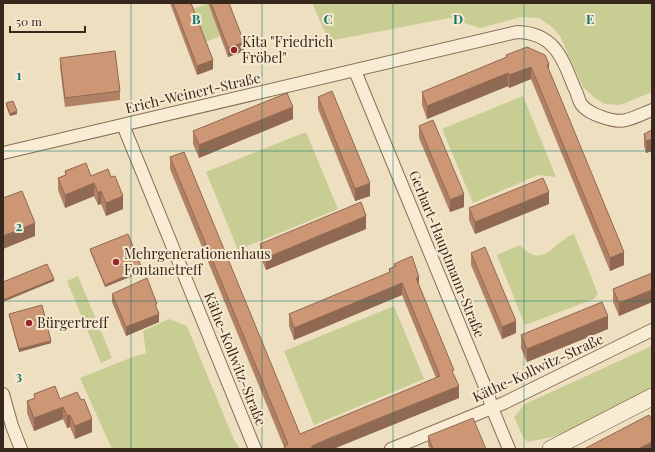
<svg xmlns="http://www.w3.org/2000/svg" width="655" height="452" viewBox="0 0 655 452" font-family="'Playfair Display',serif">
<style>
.green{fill:#c8cd94}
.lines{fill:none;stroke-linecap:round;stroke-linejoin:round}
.street-casing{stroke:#886f58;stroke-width:14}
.secondary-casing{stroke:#6a503b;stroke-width:18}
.street{stroke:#f9ecd4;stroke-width:12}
.secondary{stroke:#f9ecd4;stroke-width:17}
.wall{fill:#b08165}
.shaded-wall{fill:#906952}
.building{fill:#cd9675;stroke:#906952}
.grid{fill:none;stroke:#0f766e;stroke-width:1;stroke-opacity:0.55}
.poi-dot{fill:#98272d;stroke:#f6e9d0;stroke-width:1.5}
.labels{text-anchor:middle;stroke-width:4;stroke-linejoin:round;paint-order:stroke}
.poi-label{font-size:14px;fill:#37281d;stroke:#f6e9d0;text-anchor:start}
.street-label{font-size:14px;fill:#37281d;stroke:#f6e9d0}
.grid-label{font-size:13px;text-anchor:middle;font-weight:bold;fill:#0f766e;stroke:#f6e9d0;stroke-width:4;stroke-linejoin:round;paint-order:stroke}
</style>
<rect width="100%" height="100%" fill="#eedfc0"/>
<g class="green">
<polygon points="208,3 220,36 203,43 190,10"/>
<polygon points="312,3 652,3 652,92 620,105 605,104 596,99 583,87 560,36 552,27 539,18 521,17 480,28 449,18 329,41"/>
<polygon points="523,96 556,177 538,175 473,203 442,129"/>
<polygon points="306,132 338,209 238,250 206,172"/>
<path d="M574,234l24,60 -4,5 -69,26 -28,-70 23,-10c23,26 33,-3 54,-11z"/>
<polygon points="78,276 112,358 101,363 67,281"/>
<polygon points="394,306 424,379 314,425 284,351"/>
<polygon points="169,319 187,326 234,440 240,449 112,449 80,378 135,356 146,353 143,331"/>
<polygon points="652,346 652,387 565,432 552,437 528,442 523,437 514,417 525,404"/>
</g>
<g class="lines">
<g class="street-casing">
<g id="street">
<polyline points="355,71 488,394 492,408 509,449"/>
<polyline points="123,125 255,449"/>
<path d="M3,153l514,-121c37,1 45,25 57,55 3,5 4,12 7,17 4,6 14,11 21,13 8,3 16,5 24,3 9,-2 18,-7 26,-10"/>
<polyline points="3,394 12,426 21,449"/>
<polyline points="391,449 504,403 652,330"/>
</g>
</g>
<g class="secondary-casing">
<polyline id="secondary" points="551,449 652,397"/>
</g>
<use href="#street" class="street"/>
<use href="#secondary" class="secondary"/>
</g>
<g class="wall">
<polygon points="170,3 191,3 213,69 197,75"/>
<polygon points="208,3 229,3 244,51 228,57"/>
<polygon points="506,55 549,71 624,265 610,271 531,79 509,88 508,86 427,119 422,105 422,92 502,59 506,57"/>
<polygon points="60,58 120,91 120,100 65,107 60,67"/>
<polygon points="318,97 370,196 355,201 318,109"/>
<polygon points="6,103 17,114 10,116 6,106"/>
<polygon points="293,119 199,158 193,144 193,131"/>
<polygon points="419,126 464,207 450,212 419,138"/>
<polygon points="652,130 652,151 646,153 644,146 644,134"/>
<polygon points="170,157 300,434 436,378 402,295 294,340 289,326 289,314 389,273 389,269 394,267 394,264 419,284 459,398 333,449 284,449 284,447 170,169"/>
<polygon points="65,171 91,176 123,209 106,216 101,204 98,205 94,196 65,208 58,190 58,178 65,175"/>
<polygon points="549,204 475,234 469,220 469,208"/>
<polygon points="366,229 266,270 260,256 260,244"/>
<polygon points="90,249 142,272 105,287 90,251"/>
<polygon points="471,253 516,333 502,339 471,265"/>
<polygon points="652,273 652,302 619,316 613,302 613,289"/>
<polygon points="112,294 159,322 126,336 112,302"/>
<polygon points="9,314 51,343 19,352 9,316"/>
<polygon points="608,329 527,362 521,348 521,335"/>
<polygon points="34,394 60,399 92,432 75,439 70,427 67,428 63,419 34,431 27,413 27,401 34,398"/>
<polygon points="428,436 486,449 430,449 428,445"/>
</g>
<g class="shaded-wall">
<polygon points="244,42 244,51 228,57 228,48"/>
<polygon points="213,60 213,69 197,75 197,66"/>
<polygon points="549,64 549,77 547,65"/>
<polygon points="531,67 531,79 509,88 509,75"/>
<polygon points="508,73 508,86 427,119 427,106"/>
<polygon points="293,107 293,119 199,158 199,145"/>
<polygon points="17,111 17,114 10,116 10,114"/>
<polygon points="652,139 652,151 646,153 646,141"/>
<polygon points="94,183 94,196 65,208 65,195"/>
<polygon points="370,183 370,196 355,201 355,189"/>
<polygon points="101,191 101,204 98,205 98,193"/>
<polygon points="549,192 549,204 475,234 475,222"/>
<polygon points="464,194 464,207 450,212 450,200"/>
<polygon points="123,196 123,209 106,216 106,203"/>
<polygon points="366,216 366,229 266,270 266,258"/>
<polygon points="35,223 35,236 3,249 3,236"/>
<polygon points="624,252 624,265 610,271 610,258"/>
<polygon points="142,269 142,272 105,287 105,285"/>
<polygon points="419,277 419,289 416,278"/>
<polygon points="54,279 54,281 3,302 3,300"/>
<polygon points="402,283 402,295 294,340 294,328"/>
<polygon points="652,290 652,302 619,316 619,303"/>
<polygon points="159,314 159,322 126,336 126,327"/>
<polygon points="608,316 608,329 527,362 527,349"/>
<polygon points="516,321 516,333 502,339 502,327"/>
<polygon points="51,341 51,343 19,352 19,349"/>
<polygon points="459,386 459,398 333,449 309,449 312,446"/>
<polygon points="63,407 63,419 34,431 34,418"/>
<polygon points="70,415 70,427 67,428 67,416"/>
<polygon points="92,419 92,432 75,439 75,426"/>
<polygon points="652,442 652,449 638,449"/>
</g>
<g class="building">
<polygon points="173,3 191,3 213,60 197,66"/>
<polygon points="211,3 229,3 244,42 228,48"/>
<polygon points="527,47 545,55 549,64 547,65 624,252 610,258 531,67 509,75 508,73 427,106 422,92 502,59 507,57 506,55"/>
<polygon points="115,51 120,91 65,98 60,58"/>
<polygon points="332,91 370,183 355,189 318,97"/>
<polygon points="287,93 293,107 199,145 193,131"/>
<polygon points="13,101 17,111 10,114 6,103"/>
<polygon points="433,120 464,194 450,200 419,126"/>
<polygon points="652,130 652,139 646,141 644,134"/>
<polygon points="184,152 300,434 440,376 402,283 294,328 289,314 390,272 389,269 396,266 394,264 412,256 419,277 416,278 451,363 454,370 452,371 459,386 330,438 312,446 312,448 309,449 286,449 284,446 288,444 170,157"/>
<polygon points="86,163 91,176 108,169 111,177 115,176 123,196 106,203 101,191 98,193 94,183 65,195 58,178 66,175 65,171"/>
<polygon points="543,178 549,192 475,222 469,208"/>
<polygon points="22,191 35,223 3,236 3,198"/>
<polygon points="361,202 366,216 266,258 260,244"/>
<polygon points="128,234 142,269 105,285 90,249"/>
<polygon points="485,247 516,321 502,327 471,253"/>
<polygon points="47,264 54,279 3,300 3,282"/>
<polygon points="652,273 652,290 619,303 613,289"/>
<polygon points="147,278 157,304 155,304 159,314 126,327 112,294"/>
<polygon points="602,302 608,316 527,349 521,335"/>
<polygon points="42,305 51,341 19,349 9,314"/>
<polygon points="55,386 60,399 77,392 81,400 84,399 92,419 75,426 70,415 67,416 63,407 34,418 27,401 35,398 34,394"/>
<polygon points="649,415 652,421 652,442 638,449 584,449"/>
<polygon points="473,418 486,449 433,449 428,436"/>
</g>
<path class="grid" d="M131,3v446M262,3v446M393,3v446M524,3v446M3,151h649M3,301h649"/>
<g class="poi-dot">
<circle cx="234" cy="50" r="4"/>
<circle cx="116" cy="262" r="4"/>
<circle cx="29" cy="323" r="4"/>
</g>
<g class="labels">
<g class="poi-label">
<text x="242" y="47">Kita "Friedrich<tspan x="242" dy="16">Fröbel"</tspan></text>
<text x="124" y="259">Mehrgenerationenhaus<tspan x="124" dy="16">Fontanetreff</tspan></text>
<text x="37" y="328">Bürgertreff</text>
</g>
<g class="street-label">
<text transform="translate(193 93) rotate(-13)" y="5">Erich-Weinert-Straße</text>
<text transform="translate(447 254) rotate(68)" y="5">Gerhart-Hauptmann-Straße</text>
<text transform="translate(235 359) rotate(68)" y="5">Käthe-Kollwitz-Straße</text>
<text transform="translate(538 368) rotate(-25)" y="5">Käthe-Kollwitz-Straße</text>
</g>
</g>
<g class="grid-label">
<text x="196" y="24">B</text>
<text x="328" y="24">C</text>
<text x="458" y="24">D</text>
<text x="590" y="24">E</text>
<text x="19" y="80">1</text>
<text x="19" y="231">2</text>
<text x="19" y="381">3</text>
</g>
<rect width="655" height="452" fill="none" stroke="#37281d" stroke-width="8"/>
<path d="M10 26v6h75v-6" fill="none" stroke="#37281d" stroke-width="2"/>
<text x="16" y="26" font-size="12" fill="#37281d" stroke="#f6e9d0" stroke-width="3" paint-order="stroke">50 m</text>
</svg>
